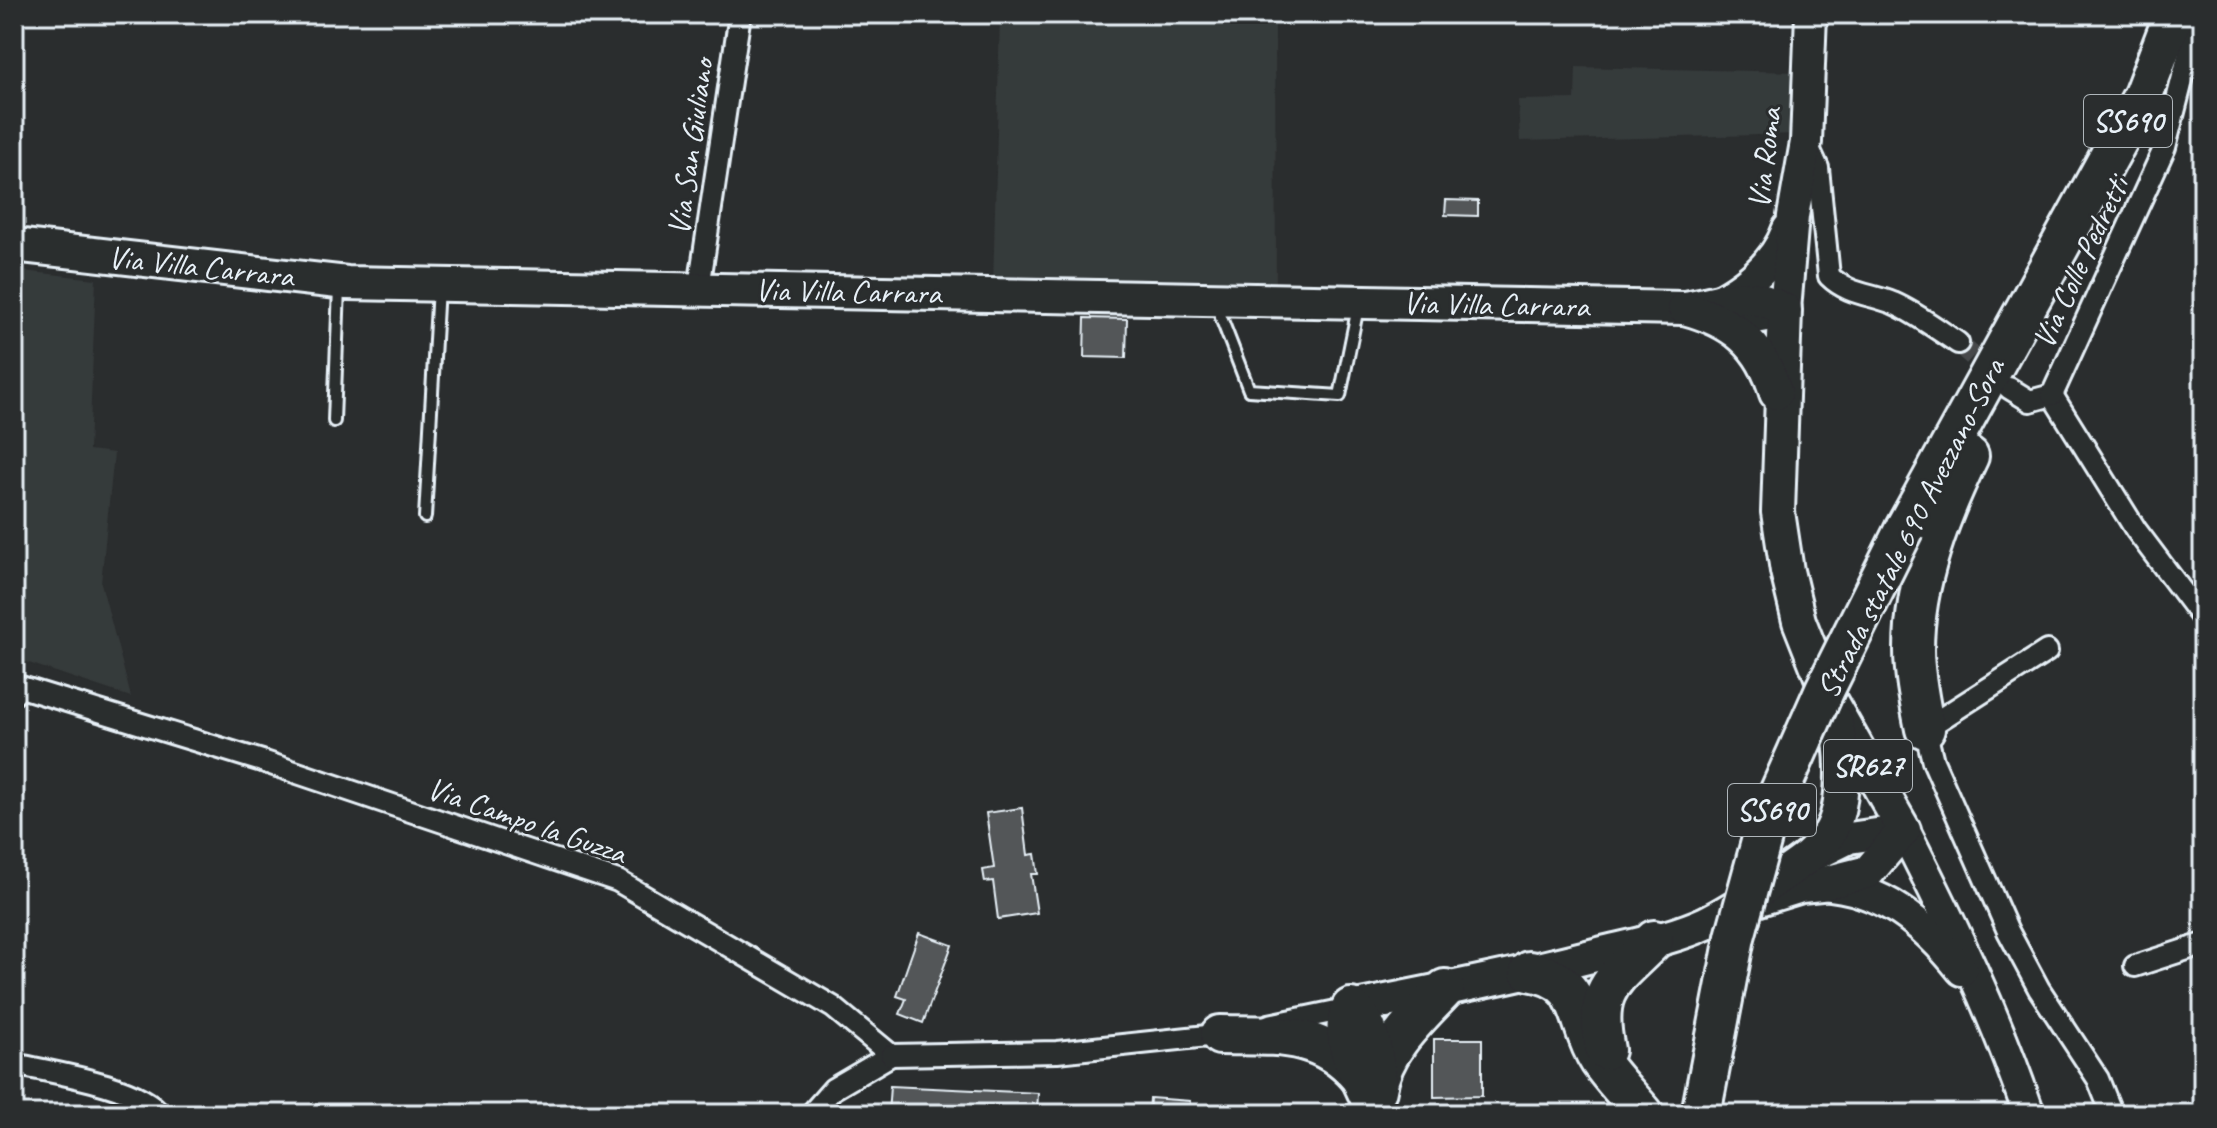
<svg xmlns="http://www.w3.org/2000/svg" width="2217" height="1128" viewBox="0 0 2217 1128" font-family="Caveat,sans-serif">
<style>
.built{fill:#363a3b}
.building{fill:#535759;stroke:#e8f1f8;stroke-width:2}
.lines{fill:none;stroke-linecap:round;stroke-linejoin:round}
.street-tunnel{stroke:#464a4c;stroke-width:20;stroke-dasharray:20 10;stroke-linecap:butt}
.lane-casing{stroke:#e8f1f8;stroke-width:16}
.street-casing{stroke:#e8f1f8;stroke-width:26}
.secondary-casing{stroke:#e8f1f8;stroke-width:36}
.primary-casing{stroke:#e8f1f8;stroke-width:38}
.highway-casing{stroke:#e8f1f8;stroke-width:44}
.lane{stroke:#2a2d2e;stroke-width:10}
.street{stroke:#2a2d2e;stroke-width:20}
.secondary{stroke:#2a2d2e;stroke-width:30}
.primary{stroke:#2a2d2e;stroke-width:32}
.highway{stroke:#2a2d2e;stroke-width:38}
.highway-bridge-casing{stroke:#e8f1f8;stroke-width:44;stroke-linecap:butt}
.highway-bridge{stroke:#2a2d2e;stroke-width:38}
.labels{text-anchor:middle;stroke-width:6;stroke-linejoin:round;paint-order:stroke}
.shield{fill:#2a2d2e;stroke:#afb6bb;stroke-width:2}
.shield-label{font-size:30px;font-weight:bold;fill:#e8f1f8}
.street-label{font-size:32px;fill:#e8f1f8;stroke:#2a2d2e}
</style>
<rect width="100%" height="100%" fill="#2a2d2e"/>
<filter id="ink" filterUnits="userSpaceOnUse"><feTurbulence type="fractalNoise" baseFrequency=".0125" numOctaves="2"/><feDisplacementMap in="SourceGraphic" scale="16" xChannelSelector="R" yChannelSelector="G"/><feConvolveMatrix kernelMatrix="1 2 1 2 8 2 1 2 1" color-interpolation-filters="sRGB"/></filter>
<g filter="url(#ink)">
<g class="built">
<polygon points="1000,14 1275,14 1276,293 993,287"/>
<polygon points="1576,67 1802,72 1799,134 1520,141 1518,100 1575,99"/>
<polygon points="14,270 96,279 89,450 114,453 101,583 131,697 14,658"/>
</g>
<g class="building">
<polygon points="1446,200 1478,201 1478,216 1445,215"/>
<polygon points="1085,318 1127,319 1126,358 1084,357"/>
<polygon points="1022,808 1028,855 1035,854 1038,874 1031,874 1037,913 998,919 993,881 985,882 983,870 994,868 986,813"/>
<polygon points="919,933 952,945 923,1023 900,1014 906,999 897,996"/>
<polygon points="1434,1039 1482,1039 1482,1096 1434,1097"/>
<polygon points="890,1086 1038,1093 1037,1114 888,1114"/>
<polygon points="1150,1098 1190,1101 1189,1114 1149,1114"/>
</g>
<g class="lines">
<polyline class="street-tunnel" points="1958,343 1997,378"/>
<g class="lane-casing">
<g id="lane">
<polyline points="1215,302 1249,390 1340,396 1358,307"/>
<polyline points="334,421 339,287"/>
<polyline points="425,517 438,287"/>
</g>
</g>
<g class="street-casing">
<g id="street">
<path d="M1806,142l12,26 11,108c18,18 41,18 64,27 23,10 44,26 65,40"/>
<polyline points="699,288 740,14"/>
<polyline points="2009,388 2030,401 2052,395 2136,530 2203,619"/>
<polyline points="2052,395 2165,147 2199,14"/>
<polyline points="2047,651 1925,729 1933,761 2008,931 2039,989 2098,1079 2112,1114"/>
<polyline points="14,694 21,687 262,761 618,881 833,1007 891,1055 833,1089 811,1114"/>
<polyline points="2135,966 2203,944"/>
<polyline points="1269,1025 1351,1008"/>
<polyline points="891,1055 1057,1052 1226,1034"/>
<path d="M14,1064c36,8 125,21 146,50"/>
</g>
</g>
<g class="secondary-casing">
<g id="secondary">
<path d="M1722,299c29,-16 54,-37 66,-70"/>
<path d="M1706,314c29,6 51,8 79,-4l8,-94 13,-74 5,-128"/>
<path d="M1807,859l42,-21 55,-8c47,93 92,185 125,284"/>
<path d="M1821,884c62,4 103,39 141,86"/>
</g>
</g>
<g class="primary-casing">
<g id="primary">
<path d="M14,245l333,38 1337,25c40,-6 60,-21 101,2l-7,202 9,59 12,50 32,81 73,128 -36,42 -47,12 -20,2 -61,19"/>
<path d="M1684,308c49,13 78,36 92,85"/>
<path d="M1351,1008c86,-17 172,-34 256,-56 33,-8 69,-15 99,-29 25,-12 46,-27 68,-42 20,-14 41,-26 55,-47 17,-27 15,-83 7,-113"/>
</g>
</g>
<g class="highway-casing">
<g id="highway">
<polyline points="1905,528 2143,95 2174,14"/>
<path d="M1925,729c-5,-26 -11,-53 -11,-79 0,-68 26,-134 55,-194"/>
<path d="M1529,971c58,9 45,50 70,89 13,19 30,36 45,54"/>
<path d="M1220,1035c55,1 99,-5 139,41"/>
<path d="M1605,1050c-13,-64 9,-69 49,-110"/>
<path d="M1377,1090c5,-41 42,-73 68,-101"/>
<path d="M1376,1114c-10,-33 -41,-70 -25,-106 22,16 22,50 27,75"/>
</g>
</g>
<use href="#lane" class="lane"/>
<use href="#street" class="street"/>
<use href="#secondary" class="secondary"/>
<use href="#primary" class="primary"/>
<use href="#highway" class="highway"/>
<g class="highway-bridge-casing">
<polyline id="highway-bridge" points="1701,1114 1735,937 1767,820 1825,689 1905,528"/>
</g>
<use href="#highway-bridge" class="highway-bridge"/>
</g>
</g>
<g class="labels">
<g class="shield">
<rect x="2084" y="95" width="88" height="52" rx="6"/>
<rect x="1824" y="740" width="88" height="52" rx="6"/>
<rect x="1728" y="784" width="88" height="52" rx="6"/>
</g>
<g class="shield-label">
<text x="2128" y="131">SS690</text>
<text x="1868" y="776">SR627</text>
<text x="1772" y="820">SS690</text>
</g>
<g class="street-label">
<text transform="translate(690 147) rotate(-82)" y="11">Via San Giuliano</text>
<text transform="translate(1764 158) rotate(-83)" y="11">Via Roma</text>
<text transform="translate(2080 262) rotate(-65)" y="11">Via Colle Pedretti</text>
<text transform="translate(201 266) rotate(6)" y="11">Via Villa Carrara</text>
<text transform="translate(848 291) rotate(1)" y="11">Via Villa Carrara</text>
<text transform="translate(1496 304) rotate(1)" y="11">Via Villa Carrara</text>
<text transform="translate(1910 528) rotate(-63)" y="11">Strada statale 690 Avezzano-Sora</text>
<text transform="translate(527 820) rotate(19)" y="11">Via Campo la Guzza</text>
</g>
</g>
<rect width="2217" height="1128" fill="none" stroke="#2a2d2e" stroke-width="48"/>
<rect x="24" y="24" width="2169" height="1080" fill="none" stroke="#e8f1f8" stroke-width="3" filter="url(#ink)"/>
</svg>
